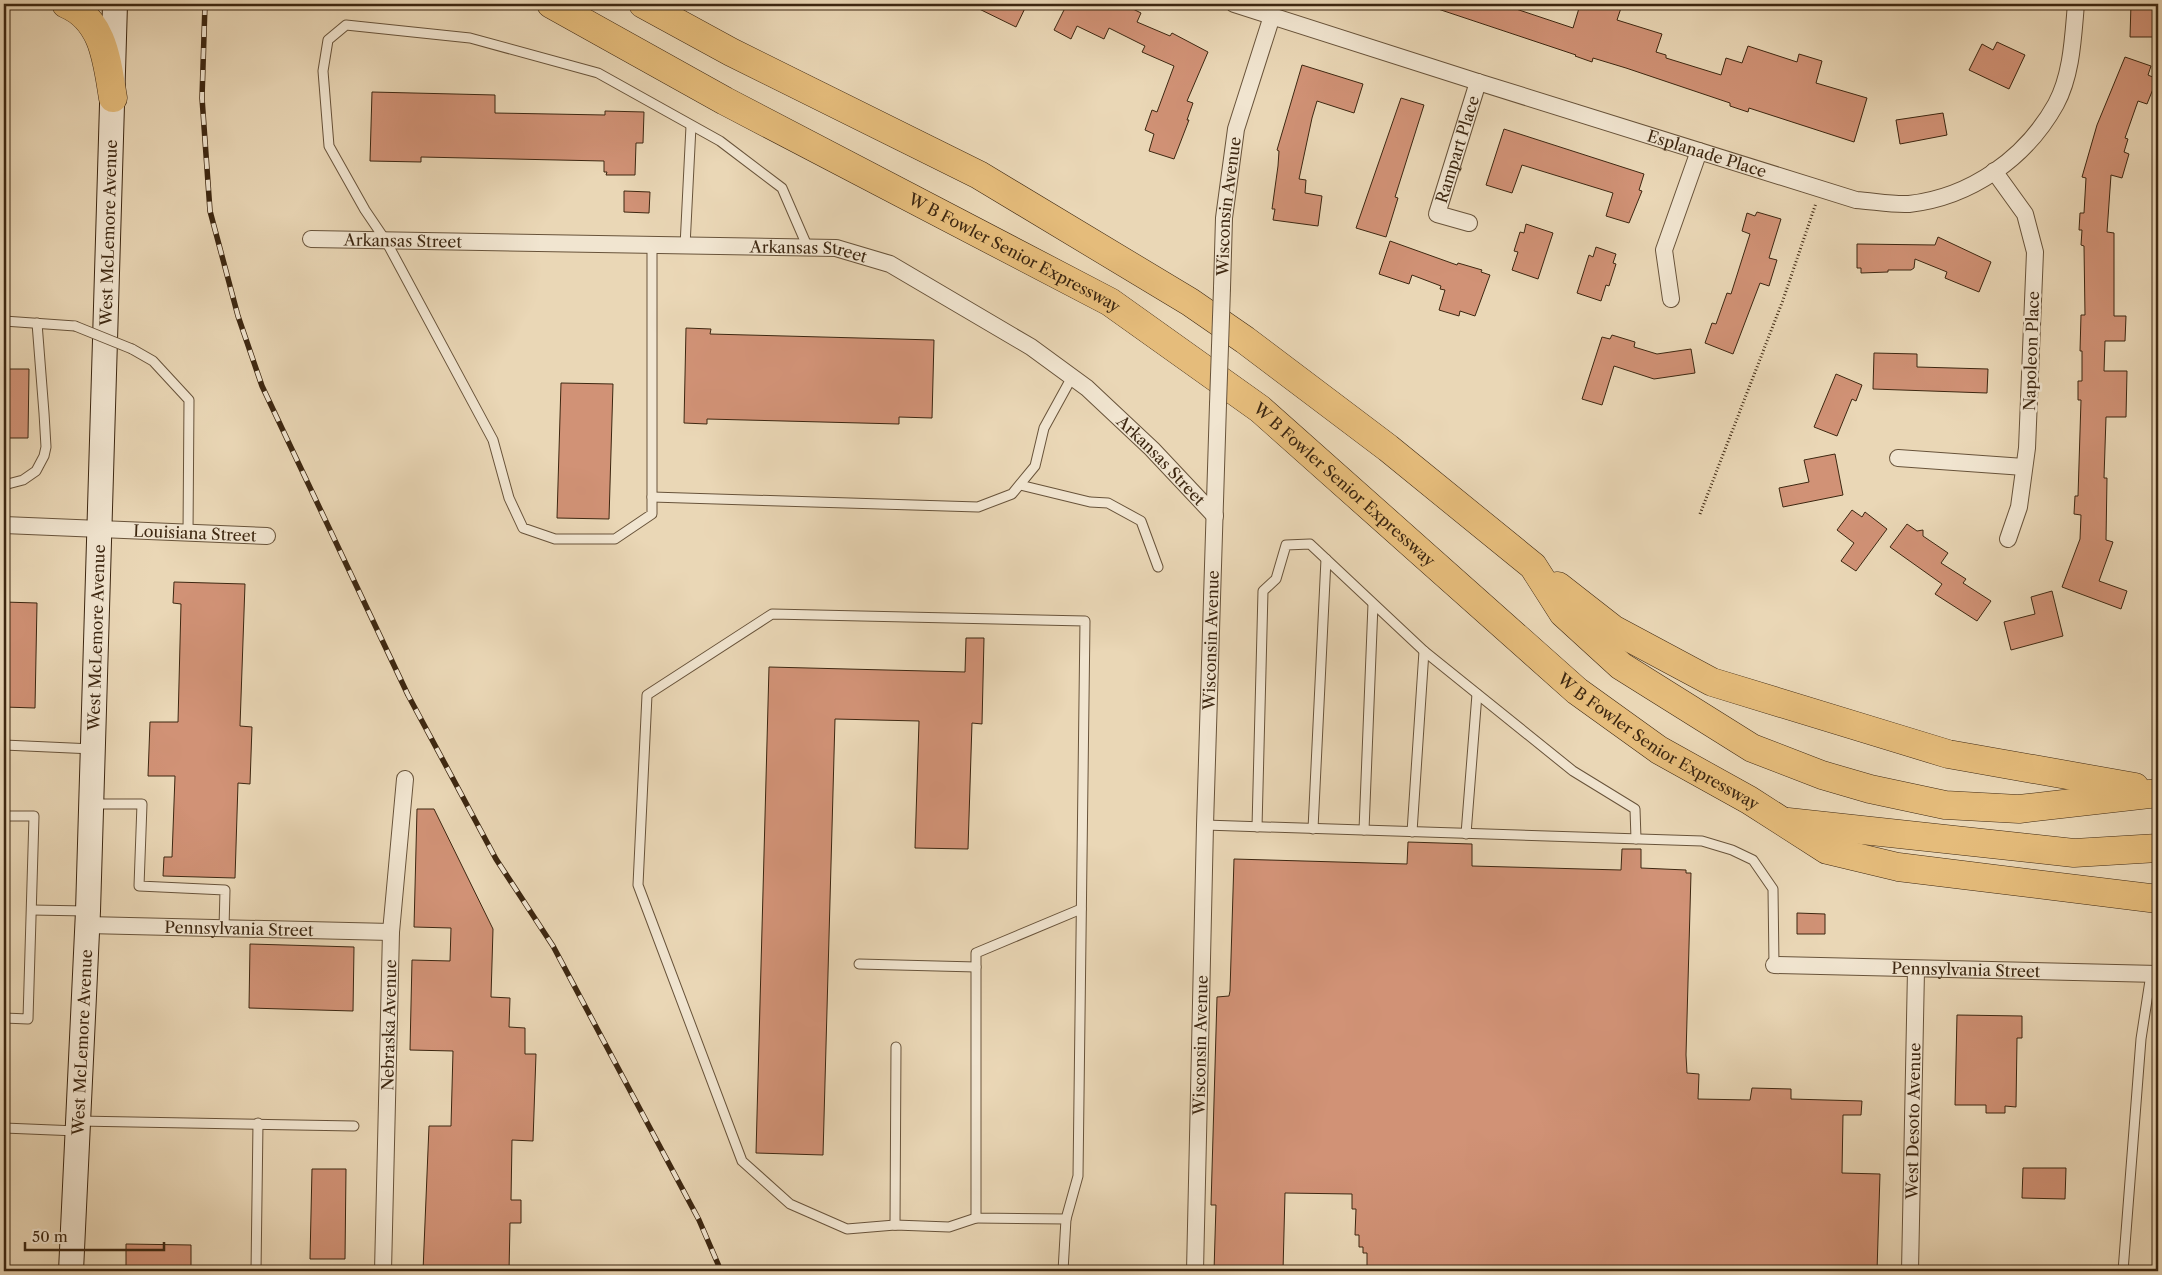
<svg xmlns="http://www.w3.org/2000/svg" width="2162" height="1275" viewBox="0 0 2162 1275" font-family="'Libre Caslon Text',serif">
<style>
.building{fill:#d19276;stroke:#3d2711}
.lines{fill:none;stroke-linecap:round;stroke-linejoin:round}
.service-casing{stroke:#68533a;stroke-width:11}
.minor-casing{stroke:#68533a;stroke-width:18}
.secondary-casing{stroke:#3d2711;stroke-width:26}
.motorway-casing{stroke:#3d2711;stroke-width:29}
.path{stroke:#3d2711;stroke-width:3;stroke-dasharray:1 2.5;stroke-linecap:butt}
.service{stroke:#f1e5d0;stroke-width:9}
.minor{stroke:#f1e5d0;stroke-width:16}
.secondary{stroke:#f1e5d0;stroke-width:24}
.motorway{stroke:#e5bc7b;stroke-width:28}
.rail-casing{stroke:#3d2711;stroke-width:5.5}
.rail{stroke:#f1e5d0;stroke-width:4;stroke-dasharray:11;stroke-linecap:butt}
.service-bridge-casing{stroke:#68533a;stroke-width:11;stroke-linecap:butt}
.minor-bridge-casing{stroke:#68533a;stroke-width:18;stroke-linecap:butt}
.service-bridge{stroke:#f1e5d0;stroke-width:9}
.minor-bridge{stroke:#f1e5d0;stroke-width:16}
.labels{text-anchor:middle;stroke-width:5;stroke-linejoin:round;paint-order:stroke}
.street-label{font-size:16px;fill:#3d2711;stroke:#f1e5d0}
</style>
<rect width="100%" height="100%" fill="#ead7b6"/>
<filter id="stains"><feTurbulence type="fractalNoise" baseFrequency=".004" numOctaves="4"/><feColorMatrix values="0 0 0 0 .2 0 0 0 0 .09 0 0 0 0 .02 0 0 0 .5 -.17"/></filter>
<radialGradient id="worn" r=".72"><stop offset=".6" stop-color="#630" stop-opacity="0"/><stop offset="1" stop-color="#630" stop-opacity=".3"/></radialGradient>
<g class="building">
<polygon points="969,4 1027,4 1016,27"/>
<polygon points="1067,4 1132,4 1131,8 1141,13 1137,22 1170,36 1172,33 1208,52 1187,101 1193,103 1187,120 1189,120 1174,159 1149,151 1154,134 1145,130 1152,110 1157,112 1174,66 1142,52 1145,46 1109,28 1104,39 1077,26 1071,39 1054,30"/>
<polygon points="1433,4 1501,4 1573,28 1580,5 1591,9 1593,4 1608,4 1621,8 1617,20 1662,34 1656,52 1666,55 1666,58 1721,75 1726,58 1742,63 1748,46 1797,62 1799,54 1822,61 1816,83 1867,98 1854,142 1749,108 1748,112 1730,106 1730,103 1626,68 1593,58 1592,62 1575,56 1576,55 1432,7"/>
<polygon points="2131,4 2155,4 2154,37 2130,37"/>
<polygon points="1997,42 2025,55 2009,89 1969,70 1982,44 1993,50"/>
<polygon points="2125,57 2151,66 2148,75 2157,79 2147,104 2138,101 2125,138 2128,139 2124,152 2129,154 2122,178 2111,175 2107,232 2114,233 2114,316 2126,316 2125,341 2105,341 2104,371 2127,371 2126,417 2106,417 2104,478 2107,478 2106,540 2113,542 2099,581 2127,591 2121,609 2062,587 2080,539 2081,515 2074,514 2075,496 2078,496 2081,400 2078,400 2078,381 2082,381 2082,351 2080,351 2081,315 2085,315 2084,246 2081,245 2082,230 2079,230 2080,213 2084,213 2086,178 2082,177 2097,125"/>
<polygon points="1302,65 1363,84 1354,113 1317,101 1312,118 1299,179 1306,180 1305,193 1322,196 1318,226 1273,220 1275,209 1272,209 1278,166 1279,151 1277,150"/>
<polygon points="372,92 495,95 495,113 605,115 605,111 644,112 643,143 636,143 635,175 606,175 607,172 604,172 604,161 421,157 421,162 370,161"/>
<polygon points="1401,98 1424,105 1395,197 1398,198 1386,237 1356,228"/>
<polygon points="1943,113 1947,135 1900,144 1896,120"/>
<polygon points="1504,129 1644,174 1639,190 1642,191 1629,223 1606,216 1613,193 1522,165 1512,193 1486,185"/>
<polygon points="624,191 650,192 649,213 624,212"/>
<polygon points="1757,212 1781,219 1769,258 1777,260 1769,286 1760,283 1733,354 1705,343 1712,323 1716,324 1727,293 1731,294 1750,234 1742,231 1747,213 1755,216"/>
<polygon points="1526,224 1553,233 1538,279 1512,270 1518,252 1514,251 1520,232 1524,233"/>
<polygon points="1938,237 1991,262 1979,292 1945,278 1947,272 1915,259 1914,268 1911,270 1888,270 1888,272 1861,273 1861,268 1857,268 1857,244 1935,245"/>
<polygon points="1390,241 1457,265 1458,263 1482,270 1481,272 1490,275 1475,316 1460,311 1459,316 1439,310 1445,290 1440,289 1441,286 1412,275 1409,284 1379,274"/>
<polygon points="1596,247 1616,254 1613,263 1616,264 1609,286 1606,285 1601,301 1577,293 1589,255 1593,257"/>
<polygon points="686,328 711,329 710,334 934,340 932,418 899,417 899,424 707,419 707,424 684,423"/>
<polygon points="1612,335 1635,342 1634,347 1657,354 1691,349 1695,373 1654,379 1614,366 1602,405 1582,399 1602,337 1610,339"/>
<polygon points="1874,353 1917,354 1917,367 1988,369 1987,393 1873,389"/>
<polygon points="4,369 29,369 28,438 4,438"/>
<polygon points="1836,374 1862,385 1856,401 1852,399 1837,436 1814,427"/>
<polygon points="561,383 613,384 609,519 557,518"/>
<polygon points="1835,454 1843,495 1783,507 1779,488 1809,482 1804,460"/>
<polygon points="1852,510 1862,517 1865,512 1887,529 1856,571 1841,561 1854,543 1837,530"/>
<polygon points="1907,524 1917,531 1923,530 1923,536 1948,553 1941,563 1966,579 1963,583 1991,601 1977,621 1935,594 1942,584 1890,547"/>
<polygon points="174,582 245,584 240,726 252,727 250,784 238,783 235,878 163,876 164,857 172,857 175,776 148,776 150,722 178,722 181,604 173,603"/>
<polygon points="2052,591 2063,636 2011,650 2004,622 2035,614 2031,597"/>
<polygon points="4,602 37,603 35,708 4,707"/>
<polygon points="966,638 984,638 982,724 972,723 968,849 915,848 919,721 835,719 823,1155 756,1153 769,667 965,672"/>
<polygon points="417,809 434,809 493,929 491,997 510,998 509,1027 525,1028 525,1054 536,1054 533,1141 512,1140 511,1200 521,1200 521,1223 510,1223 509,1271 423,1271 429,1126 451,1126 453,1051 410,1050 412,960 450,961 451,928 414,927"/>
<polygon points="1408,842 1472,844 1472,866 1621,870 1622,849 1641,849 1641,868 1686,870 1686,873 1691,873 1686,1055 1687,1073 1699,1074 1698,1099 1750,1100 1752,1088 1791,1089 1791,1099 1862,1101 1861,1115 1843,1115 1842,1173 1880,1174 1877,1271 1367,1271 1367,1253 1363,1253 1363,1247 1359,1247 1359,1235 1355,1235 1356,1209 1352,1209 1352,1194 1285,1193 1283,1271 1214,1271 1216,1205 1211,1205 1217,997 1229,996 1230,991 1234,859 1407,864"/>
<polygon points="1797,913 1825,914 1825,934 1797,934"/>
<polygon points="250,944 354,947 353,1011 249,1008"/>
<polygon points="1957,1015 2022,1016 2022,1038 2017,1038 2016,1107 2005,1106 2005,1113 1986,1113 1986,1105 1955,1105"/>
<polygon points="2023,1168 2066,1168 2065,1199 2022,1198"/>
<polygon points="312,1169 346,1169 345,1259 310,1259"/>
<polygon points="126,1244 191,1245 191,1271 126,1271"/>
</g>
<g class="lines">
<g class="service-casing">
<g id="service">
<polyline points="652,245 652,514 615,539 555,539 523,528 509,498 493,440 386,241 365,210 329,146 323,71 328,40 346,25 470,38 598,73 720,141 782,188 808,248"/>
<polyline points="685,246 691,126"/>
<polyline points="4,321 75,326"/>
<polyline points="132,349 153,361 189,400 188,533"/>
<polyline points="4,485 23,480 36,471 44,456 46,447 44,413 37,323"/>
<polyline points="1020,485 1090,502 1108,503 1141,521 1158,567"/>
<polyline points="652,497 978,507 1012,494 1035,466 1044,428 1072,377"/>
<polyline points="4,745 93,749"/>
<polyline points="91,804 142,804 139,886 225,890 224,928"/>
<polyline points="4,816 34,816 28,1019 4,1018"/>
<polyline points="1205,825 1702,841 1732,850 1753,860 1773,889 1774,965"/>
<polyline points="1257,827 1263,591 1276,579 1286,545 1310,544 1424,651 1573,771 1635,809 1636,839"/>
<polyline points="1313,829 1326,559"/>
<polyline points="1364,830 1373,604"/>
<polyline points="1412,832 1424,651"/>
<polyline points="1466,834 1477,694"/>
<polyline points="32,910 86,911"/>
<polyline points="859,964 976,967"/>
<polyline points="78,1121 354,1126"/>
<polyline points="4,1128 77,1131"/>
<polyline points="976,1218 949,1227 895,1225 847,1229 790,1204 742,1161 638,885 647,695 772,614 1085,621 1078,1176 1066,1219"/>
<polyline points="895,1225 896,1047"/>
<polyline points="256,1271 258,1123"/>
<polyline points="1063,1271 1066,1219 976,1218 976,953 1081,909"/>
<polyline points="2123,1271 2141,1039 2151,974"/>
</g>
</g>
<g class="minor-casing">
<g id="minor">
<path id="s1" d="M1234,4l244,78 378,118c17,1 36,5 53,4 62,-7 117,-46 147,-100 16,-30 17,-67 20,-100"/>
<polyline points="1994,171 2025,214 2035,252 2027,448 2019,507 2008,539"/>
<path id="s2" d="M1469,223l-32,-9 41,-132"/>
<path id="s3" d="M311,239l525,9 54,16 141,83 56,41 65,61 63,67"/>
<path id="s4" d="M1222,288l2,-70 12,-89 36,-113"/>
<polyline points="1671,299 1664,250 1699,151"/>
<polyline points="1898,458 2024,467"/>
<path id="s5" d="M4,525l263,11"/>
<path id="s6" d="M87,925l304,7"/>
<path id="s7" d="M1774,965l384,9"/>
<path id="s8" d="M383,1271l8,-339 14,-153"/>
<path id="s9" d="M1195,1271l10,-446 13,-421"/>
<path id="s10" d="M1910,1271l6,-301"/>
</g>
</g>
<g class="secondary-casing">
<g id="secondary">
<path id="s11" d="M71,1271l17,-360 27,-907"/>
</g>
</g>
<g class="motorway-casing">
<g id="motorway">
<path d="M66,4c38,16 41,58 47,94"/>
<path id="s12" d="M551,4l174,97 385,201 150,107 317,282 82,59 90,50 78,50 71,17 260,32"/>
<polyline points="643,4 731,52 979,175 1190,302 1245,340 1388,448 1533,566 1563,613 1621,666 1752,748 1822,775 1870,789 1945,805 2019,809 2158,793"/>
<polyline points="1558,586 1613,629 1712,682 1948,754 2135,787"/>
<polyline points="1788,822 2074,853 2158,848"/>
</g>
</g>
<polyline class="path" points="1700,514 1783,300 1816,203"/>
<use href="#service" class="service"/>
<use href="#minor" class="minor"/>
<use href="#secondary" class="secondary"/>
<use href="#motorway" class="motorway"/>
<g class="rail-casing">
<polyline id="rail" points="205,4 202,98 210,211 238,316 262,386 408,695 496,859 553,946 699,1220 721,1271"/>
</g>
<use href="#rail" class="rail"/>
<g class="service-bridge-casing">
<polyline id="service-bridge" points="75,326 132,349"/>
</g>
<g class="minor-bridge-casing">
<polyline id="minor-bridge" points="1218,404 1222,288"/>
</g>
<use href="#service-bridge" class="service-bridge"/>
<use href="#minor-bridge" class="minor-bridge"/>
</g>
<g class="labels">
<g class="street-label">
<text dy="6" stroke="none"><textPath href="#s2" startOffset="101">Rampart Place</textPath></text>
<text dy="6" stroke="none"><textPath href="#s1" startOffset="496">Esplanade Place</textPath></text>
<text dy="6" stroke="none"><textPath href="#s4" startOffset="82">Wisconsin Avenue</textPath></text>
<text dy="6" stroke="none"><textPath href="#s11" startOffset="1039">West McLemore Avenue</textPath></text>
<text dy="6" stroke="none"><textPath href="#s3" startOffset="92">Arkansas Street</textPath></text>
<text dy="6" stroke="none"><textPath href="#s3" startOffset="498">Arkansas Street</textPath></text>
<text dy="6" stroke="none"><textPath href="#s12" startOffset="526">W B Fowler Senior Expressway</textPath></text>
<text transform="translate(2031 351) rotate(-88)" y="6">Napoleon Place</text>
<text dy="6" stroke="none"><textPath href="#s3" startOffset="918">Arkansas Street</textPath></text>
<text dy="6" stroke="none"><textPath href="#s12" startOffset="931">W B Fowler Senior Expressway</textPath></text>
<text dy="6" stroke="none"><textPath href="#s5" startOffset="191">Louisiana Street</textPath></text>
<text dy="6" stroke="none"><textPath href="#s11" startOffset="634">West McLemore Avenue</textPath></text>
<text dy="6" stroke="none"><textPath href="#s9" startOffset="631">Wisconsin Avenue</textPath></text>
<text dy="6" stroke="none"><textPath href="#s12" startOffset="1338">W B Fowler Senior Expressway</textPath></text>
<text dy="6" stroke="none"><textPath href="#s6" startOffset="152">Pennsylvania Street</textPath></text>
<text dy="6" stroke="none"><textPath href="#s7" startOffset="192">Pennsylvania Street</textPath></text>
<text dy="6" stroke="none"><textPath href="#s8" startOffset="246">Nebraska Avenue</textPath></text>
<text dy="6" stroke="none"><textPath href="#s11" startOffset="229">West McLemore Avenue</textPath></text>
<text dy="6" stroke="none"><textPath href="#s9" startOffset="226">Wisconsin Avenue</textPath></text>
<text dy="6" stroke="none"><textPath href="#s10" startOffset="150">West Desoto Avenue</textPath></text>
</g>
</g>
<rect width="2162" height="1275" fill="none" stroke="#ead7b6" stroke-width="20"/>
<rect x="5" y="5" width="2152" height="1265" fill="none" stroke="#3d2711" stroke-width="2.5"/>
<rect x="10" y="10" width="2142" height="1255" fill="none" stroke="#3d2711"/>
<path d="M25 1242v8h139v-8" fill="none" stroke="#3d2711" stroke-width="2.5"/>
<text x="32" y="1242" font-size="15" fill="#3d2711" stroke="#f1e5d0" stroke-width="4" paint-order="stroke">50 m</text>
<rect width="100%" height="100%" filter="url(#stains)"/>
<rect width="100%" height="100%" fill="url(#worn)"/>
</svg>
